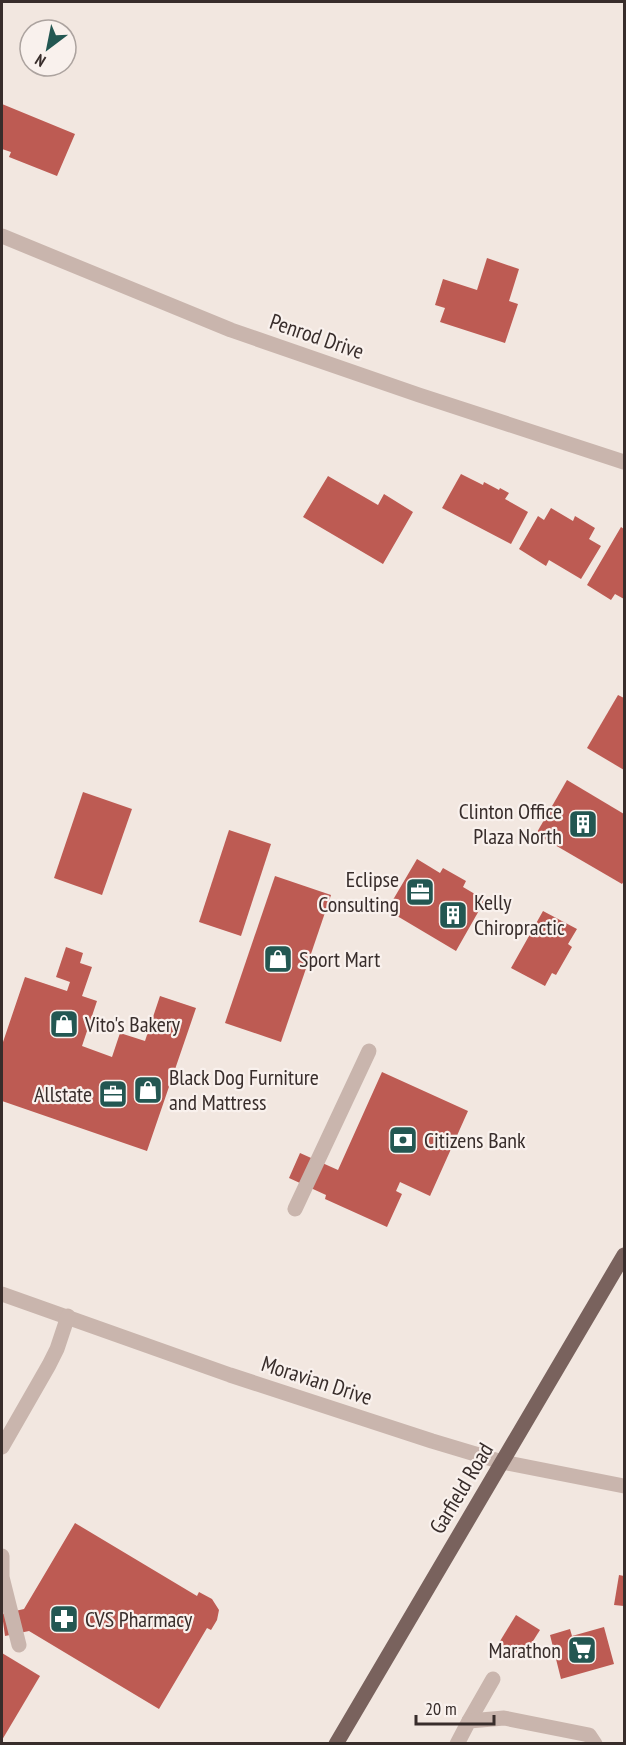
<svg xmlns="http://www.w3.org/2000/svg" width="626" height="1745" viewBox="0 0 626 1745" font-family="'PT Sans Narrow',sans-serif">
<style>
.building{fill:#bd5b53}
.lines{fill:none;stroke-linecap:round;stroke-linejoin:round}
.minor{stroke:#c9b5ad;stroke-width:15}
.major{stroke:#79625d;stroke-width:15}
.labels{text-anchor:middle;stroke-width:4.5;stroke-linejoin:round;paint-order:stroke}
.street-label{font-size:22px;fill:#382d2b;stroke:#f9f1ed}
.poi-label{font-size:22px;fill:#382d2b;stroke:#f9f1ed;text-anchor:start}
</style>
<rect width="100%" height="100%" fill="#f2e7e0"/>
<g class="building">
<polygon points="2,104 75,134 57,176 9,157 11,152 2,149"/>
<polygon points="487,258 519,269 509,301 518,304 505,343 440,322 445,308 435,305 443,279 477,290"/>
<polygon points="461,474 483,485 484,482 499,490 500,488 509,493 505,499 528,512 511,544 442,508"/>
<polygon points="328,476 378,505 384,494 413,512 383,564 303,517"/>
<polygon points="551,508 573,521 575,516 595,528 589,539 601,546 581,579 549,560 546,566 519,549 538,516 544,520"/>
<polygon points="621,527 624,529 624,599 615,594 611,600 587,585"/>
<polygon points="618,695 624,698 624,770 587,748"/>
<polygon points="567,780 624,814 624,881 622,884 536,834"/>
<polygon points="83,792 132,809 102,895 54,878"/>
<polygon points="229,830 271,844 241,936 199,922"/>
<polygon points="417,859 440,873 443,868 466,881 463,887 485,900 456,951 387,910"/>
<polygon points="275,876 331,895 281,1042 225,1023"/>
<polygon points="543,911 577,929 568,944 572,947 556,975 552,973 545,986 511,968"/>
<polygon points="66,947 83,953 80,963 92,967 82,996 97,1001 82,1046 112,1057 120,1033 145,1041 160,996 196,1008 147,1151 2,1101 2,1045 25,977 67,991 70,982 56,977"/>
<polygon points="382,1072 468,1111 430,1196 400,1182 396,1191 402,1194 387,1227 325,1199 326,1195 289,1178 300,1153 338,1170"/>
<polygon points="75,1523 197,1596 199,1592 212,1599 219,1610 217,1620 211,1630 207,1628 159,1709 29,1631 5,1636 2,1614 24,1609"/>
<polygon points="619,1575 624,1576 624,1606 614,1605"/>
<polygon points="516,1615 540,1630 521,1660 497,1646"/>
<polygon points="604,1627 614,1664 561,1679 550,1635 570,1629 572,1636"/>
<polygon points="2,1653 40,1676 2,1740"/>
</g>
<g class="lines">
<g class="minor">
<polyline points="2,236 231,330 419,395 624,462"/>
<polyline points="295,1209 369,1051"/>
<polyline points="2,1294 230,1375 432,1441 502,1462 624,1486"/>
<polyline points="2,1447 49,1365 57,1349 68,1316"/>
<polyline points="2,1556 2,1577 19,1645"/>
<polyline points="469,1721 493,1679"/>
<polyline points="457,1744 469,1721 504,1718 589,1735 595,1744"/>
</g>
<polyline class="major" points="336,1744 624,1255"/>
</g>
<defs>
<g id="building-square" transform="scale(1.5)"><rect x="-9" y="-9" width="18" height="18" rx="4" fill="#235752" stroke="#f9f1ed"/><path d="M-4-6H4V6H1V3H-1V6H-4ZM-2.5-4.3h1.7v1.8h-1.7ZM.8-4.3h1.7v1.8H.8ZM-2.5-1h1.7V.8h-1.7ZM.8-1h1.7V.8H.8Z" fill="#fff"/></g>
<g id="office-square" transform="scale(1.5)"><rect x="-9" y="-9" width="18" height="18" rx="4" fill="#235752" stroke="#f9f1ed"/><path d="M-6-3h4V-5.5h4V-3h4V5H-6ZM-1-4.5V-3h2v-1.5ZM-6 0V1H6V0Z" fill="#fff"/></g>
<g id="shop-square" transform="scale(1.5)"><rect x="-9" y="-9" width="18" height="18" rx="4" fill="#235752" stroke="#f9f1ed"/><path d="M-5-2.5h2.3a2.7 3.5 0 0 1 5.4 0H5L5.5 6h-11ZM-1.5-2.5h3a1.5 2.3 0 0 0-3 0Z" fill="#fff"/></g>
<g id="bank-square" transform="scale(1.5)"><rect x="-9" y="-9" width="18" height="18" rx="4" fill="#235752" stroke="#f9f1ed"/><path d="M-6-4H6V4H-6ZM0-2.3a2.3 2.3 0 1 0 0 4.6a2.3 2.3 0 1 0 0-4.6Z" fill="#fff"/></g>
<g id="pharmacy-square" transform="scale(1.5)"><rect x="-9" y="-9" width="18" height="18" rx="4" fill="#235752" stroke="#f9f1ed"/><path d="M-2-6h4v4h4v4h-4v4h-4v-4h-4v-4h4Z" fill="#fff"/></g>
<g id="supermarket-square" transform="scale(1.5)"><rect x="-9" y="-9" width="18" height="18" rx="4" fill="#235752" stroke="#f9f1ed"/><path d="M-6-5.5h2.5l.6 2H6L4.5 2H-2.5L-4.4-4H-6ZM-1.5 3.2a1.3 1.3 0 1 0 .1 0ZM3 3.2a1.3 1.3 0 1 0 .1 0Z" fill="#fff"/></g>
</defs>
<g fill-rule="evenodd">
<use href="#building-square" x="583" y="824"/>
<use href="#office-square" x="420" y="892"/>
<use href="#building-square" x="453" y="915"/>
<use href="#shop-square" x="278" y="959"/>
<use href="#shop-square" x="64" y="1024"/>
<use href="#shop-square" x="148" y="1090"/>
<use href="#office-square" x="113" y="1094"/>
<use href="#bank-square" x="403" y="1140"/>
<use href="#pharmacy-square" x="64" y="1619"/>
<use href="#supermarket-square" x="582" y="1650"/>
</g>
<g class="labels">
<g class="street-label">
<text transform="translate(317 336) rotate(19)" y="8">Penrod Drive</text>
<text transform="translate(317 1380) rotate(18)" y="8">Moravian Drive</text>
<text transform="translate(461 1488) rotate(-59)" y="8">Garfield Road</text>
</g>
<g class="poi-label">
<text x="562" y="819" text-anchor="end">Clinton Office<tspan x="562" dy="25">Plaza North</tspan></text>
<text x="399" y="887" text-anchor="end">Eclipse<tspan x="399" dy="25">Consulting</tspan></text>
<text x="474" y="910">Kelly<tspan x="474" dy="25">Chiropractic</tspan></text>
<text x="299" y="967">Sport Mart</text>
<text x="85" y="1032">Vito's Bakery</text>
<text x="169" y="1085">Black Dog Furniture<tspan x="169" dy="25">and Mattress</tspan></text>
<text x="92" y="1102" text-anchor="end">Allstate</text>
<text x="424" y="1148">Citizens Bank</text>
<text x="85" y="1627">CVS Pharmacy</text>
<text x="561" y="1658" text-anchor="end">Marathon</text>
</g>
</g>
<rect width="626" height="1745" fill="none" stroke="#382d2b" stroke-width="6"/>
<g transform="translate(48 48) rotate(212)"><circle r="28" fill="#f9f1ed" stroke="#aca39f" stroke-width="1.5"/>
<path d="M0-4.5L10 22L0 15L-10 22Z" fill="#235752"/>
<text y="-9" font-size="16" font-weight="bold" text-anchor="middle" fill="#382d2b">N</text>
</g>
<path d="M416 1715v9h78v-9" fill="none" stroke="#382d2b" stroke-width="3"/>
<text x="425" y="1715" font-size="18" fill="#382d2b" stroke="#f9f1ed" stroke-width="4.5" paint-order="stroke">20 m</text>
</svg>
